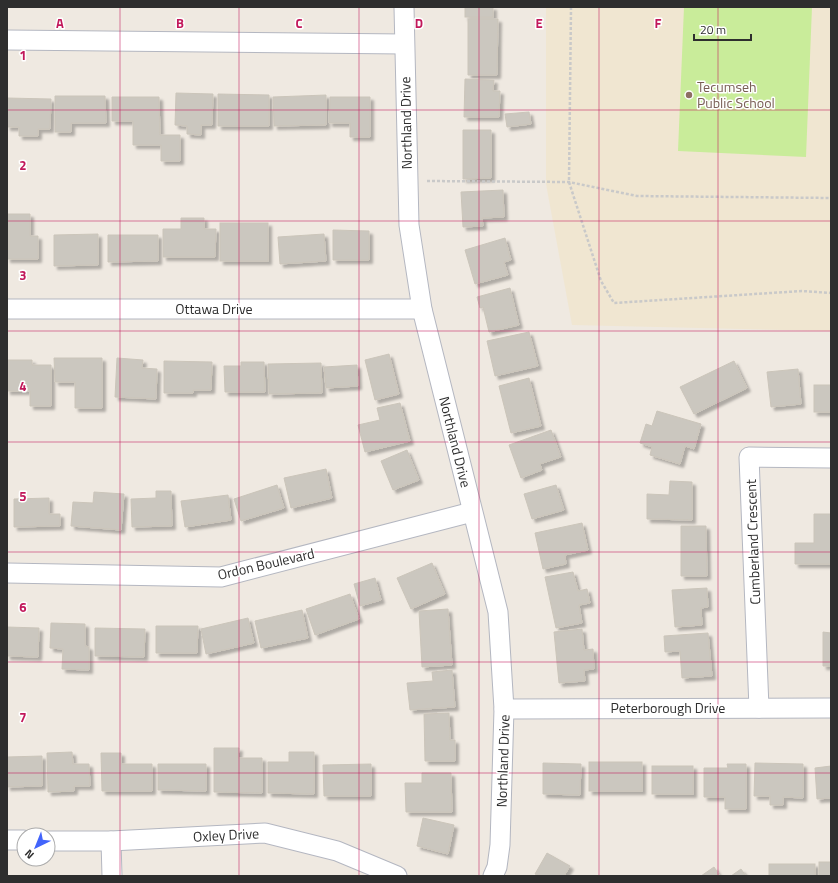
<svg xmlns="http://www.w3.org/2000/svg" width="838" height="883" viewBox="0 0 838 883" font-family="'Titillium Web',sans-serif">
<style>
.education{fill:#f0e6d1}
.pitch{fill:#c9ec9a}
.building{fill:#cbc7bf;stroke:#cbc5ba;filter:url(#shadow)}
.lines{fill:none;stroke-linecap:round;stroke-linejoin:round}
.minor-casing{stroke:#b4b7c1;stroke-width:21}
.path{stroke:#c9c9c9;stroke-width:2.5;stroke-dasharray:3 2;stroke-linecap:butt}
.minor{stroke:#fff;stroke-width:19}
.grid{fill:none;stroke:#c2185b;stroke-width:1;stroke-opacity:0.55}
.education-dot{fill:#8d6e63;stroke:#fff;stroke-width:1.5}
.labels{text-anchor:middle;stroke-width:3;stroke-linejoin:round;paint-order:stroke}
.education-label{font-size:14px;fill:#785e54;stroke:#fff;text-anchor:start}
.street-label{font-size:14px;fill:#2e2e2e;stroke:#fff}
.grid-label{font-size:13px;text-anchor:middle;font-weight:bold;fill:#c2185b;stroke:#fff;stroke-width:3;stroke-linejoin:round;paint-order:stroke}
</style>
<defs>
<filter id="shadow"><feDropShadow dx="3.5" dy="3.5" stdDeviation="1" flood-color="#0004"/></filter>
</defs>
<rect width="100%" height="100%" fill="#efe9e1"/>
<polygon class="education" points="546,7 831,7 831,331 572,325 546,184"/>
<polygon class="pitch" points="684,7 812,7 806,157 678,151"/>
<g class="building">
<rect x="465" y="7" width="28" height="10"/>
<polygon points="468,19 498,19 497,75 468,75"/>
<polygon points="465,79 494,80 493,91 500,91 499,117 464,117"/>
<polygon points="176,93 213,94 212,125 201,125 201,135 187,134 187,126 175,125"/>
<polygon points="218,94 269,95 269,126 218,126"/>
<polygon points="326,95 326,125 274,126 273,97"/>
<polygon points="55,96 105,96 106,123 71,123 71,132 55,132"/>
<polygon points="112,97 159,97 160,135 180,135 180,161 161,161 161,145 133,145 133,121 112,121"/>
<polygon points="330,97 370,97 370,137 350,137 350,123 329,123"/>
<polygon points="7,98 51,99 50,129 38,129 38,136 19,136 19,127 7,127"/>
<polygon points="529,112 531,124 507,127 505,114"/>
<polygon points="463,130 491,130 491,178 463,179"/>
<polygon points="503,190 504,217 482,218 483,226 463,227 461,192"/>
<polygon points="7,214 30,214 30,236 38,236 38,259 7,259"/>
<polygon points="181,218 204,218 204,229 216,229 215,257 163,257 163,229 181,229"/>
<rect x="220" y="223" width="48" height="38"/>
<polygon points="333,230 369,231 369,260 333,260"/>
<polygon points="98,234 98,265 54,266 54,235"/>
<polygon points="324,234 326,261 280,264 278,237"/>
<polygon points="108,235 158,235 158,261 108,262"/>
<polygon points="505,238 511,260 504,262 508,275 475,284 465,250"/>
<polygon points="510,288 519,325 489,332 483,307 480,308 477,297"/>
<polygon points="529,332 538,366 495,376 487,341"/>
<polygon points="389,354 399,394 375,400 365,360"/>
<polygon points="54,358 102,358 102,408 75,408 75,382 55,382"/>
<polygon points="117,358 143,360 142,368 157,369 156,399 115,397"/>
<polygon points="7,360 32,360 32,365 51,365 51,406 30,406 30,391 7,391"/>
<polygon points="164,361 212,362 211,390 193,390 193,393 164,393"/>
<polygon points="734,361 747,388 694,414 680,387"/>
<polygon points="241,362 264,362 265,392 225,392 224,366 241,366"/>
<polygon points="321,363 322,393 269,394 268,364"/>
<polygon points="357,365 358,386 326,388 324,367"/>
<polygon points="798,369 801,404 771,407 767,372"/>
<polygon points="529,378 541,426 511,433 499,386"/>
<rect x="814" y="385" width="17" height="27"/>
<polygon points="400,403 410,441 365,452 358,425 380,420 377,408"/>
<polygon points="657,411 701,424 694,449 685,446 680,464 650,455 652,447 640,443 646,424 652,426"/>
<polygon points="551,430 561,457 540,464 542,470 521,478 509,445"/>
<polygon points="407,450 419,480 393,490 381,461"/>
<polygon points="326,469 332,498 291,508 284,478"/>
<polygon points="670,481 692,482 692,520 647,519 647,494 669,495"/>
<polygon points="277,485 284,508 241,521 234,499"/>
<polygon points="556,485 564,510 532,519 524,494"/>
<polygon points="156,491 171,491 172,526 132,527 131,499 156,498"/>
<polygon points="94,492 124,494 121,530 71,526 73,502 93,503"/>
<polygon points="228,495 231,520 185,527 181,501"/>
<polygon points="49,498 49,514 60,514 60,526 14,527 14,499"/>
<polygon points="814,514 831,514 831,564 795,564 795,543 814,543"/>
<polygon points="582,523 588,550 565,555 566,564 543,569 535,533"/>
<polygon points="681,526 706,526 707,576 681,576"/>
<polygon points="432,563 445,594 411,609 397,578"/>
<polygon points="573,572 578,591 587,589 590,603 579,605 582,623 556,628 545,577"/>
<polygon points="375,578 381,600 360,606 354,584"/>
<polygon points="707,588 708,607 701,608 702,625 675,627 672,590"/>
<polygon points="350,594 359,619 315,635 306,609"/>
<polygon points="448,609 452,665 422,667 419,611"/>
<polygon points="302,610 308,638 261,648 255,621"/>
<polygon points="248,618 254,643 206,654 201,629"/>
<polygon points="51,623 85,624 85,646 89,647 89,670 62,669 63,649 50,648"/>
<polygon points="156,626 198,626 197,653 156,653"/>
<polygon points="7,627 39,628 38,657 7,656"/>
<polygon points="95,628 145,629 144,657 95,656"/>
<polygon points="582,629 584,650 593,649 594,669 584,670 585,681 559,683 554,632"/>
<polygon points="823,632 831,633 831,666 823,666"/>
<polygon points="708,633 712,676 682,678 680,651 665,652 664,636"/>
<polygon points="452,670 455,707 410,710 407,683 433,681 432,672"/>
<polygon points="449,713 450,740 455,740 455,761 425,761 424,714"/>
<polygon points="214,748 239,748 238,758 262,758 262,793 214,792"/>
<polygon points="72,752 73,764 89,764 90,786 74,786 74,791 48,792 47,753"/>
<polygon points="289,752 314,752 314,794 268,793 268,762 289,762"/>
<polygon points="101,753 121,753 121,764 152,764 152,791 102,791"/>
<polygon points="42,756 42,786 7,787 7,757"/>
<rect x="589" y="762" width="53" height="29"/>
<polygon points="543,763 581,764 580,795 543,794"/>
<polygon points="755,763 803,764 803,798 783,797 783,805 770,805 770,796 754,796"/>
<polygon points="158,764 206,764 206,791 158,790"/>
<polygon points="371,764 371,796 324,796 323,765"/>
<polygon points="727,764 746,764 746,809 725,809 725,797 704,797 704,768 728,768"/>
<rect x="652" y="766" width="41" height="28"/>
<polygon points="831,766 831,798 817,799 815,768"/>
<polygon points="422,773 451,773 452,812 406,812 405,783 422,783"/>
<polygon points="423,818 454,825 448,854 417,846"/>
<polygon points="547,853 570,866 564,876 539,876 535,874"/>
<rect x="819" y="862" width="12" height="14"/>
<rect x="769" y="864" width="46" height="12"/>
<polygon points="714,867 720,876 701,876"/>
<polygon points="741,869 746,876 731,876"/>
</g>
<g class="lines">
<g class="minor-casing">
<g id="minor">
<polyline points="404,7 409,225 422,309 498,612 504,709 500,845 497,867 493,876"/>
<polyline points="7,40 404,44"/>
<polyline points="7,309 422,309"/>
<polyline points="7,573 221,577 472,512"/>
<polyline points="759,708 749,457 831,458"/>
<polyline points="504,709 831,708"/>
<polyline points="7,840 24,840"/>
<polyline points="48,841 111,841 265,833 337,851 397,876"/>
<polyline points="111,841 112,876"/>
</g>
</g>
<g class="path">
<polyline points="571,7 569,182 601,281 614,303 802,291 831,293"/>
<polyline points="427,181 569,182 637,196 831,198"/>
</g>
<use href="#minor" class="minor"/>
</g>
<path class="grid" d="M120,7v869M239,7v869M359,7v869M479,7v869M599,7v869M718,7v869M7,110h824M7,221h824M7,331h824M7,442h824M7,552h824M7,662h824M7,773h824"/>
<circle class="education-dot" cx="689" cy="95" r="4"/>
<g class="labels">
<g class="education-label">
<text x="697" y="92">Tecumseh<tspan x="697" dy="16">Public School</tspan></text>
</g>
<g class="street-label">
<text transform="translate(406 123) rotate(-91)" y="5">Northland Drive</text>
<text x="214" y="314">Ottawa Drive</text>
<text transform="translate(455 442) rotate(76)" y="5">Northland Drive</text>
<text transform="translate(753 542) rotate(-92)" y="5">Cumberland Crescent</text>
<text transform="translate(266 564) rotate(-13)" y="5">Ordon Boulevard</text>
<text x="668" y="713">Peterborough Drive</text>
<text transform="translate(503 761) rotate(-88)" y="5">Northland Drive</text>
<text transform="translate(226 835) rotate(-3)" y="5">Oxley Drive</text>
</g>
</g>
<g class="grid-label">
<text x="60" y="28">A</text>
<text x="180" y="28">B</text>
<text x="299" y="28">C</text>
<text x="419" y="28">D</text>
<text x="539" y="28">E</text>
<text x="658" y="28">F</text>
<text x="23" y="60">1</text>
<text x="23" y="170">2</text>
<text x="23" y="280">3</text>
<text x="23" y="391">4</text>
<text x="23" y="501">5</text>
<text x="23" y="612">6</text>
<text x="23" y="722">7</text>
</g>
<rect width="838" height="883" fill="none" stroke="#2e2e2e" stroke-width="16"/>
<g transform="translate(36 847) rotate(223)"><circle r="19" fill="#ffffff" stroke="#ababab"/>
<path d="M0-3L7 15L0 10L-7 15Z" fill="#4264fb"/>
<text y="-6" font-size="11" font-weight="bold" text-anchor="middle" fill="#2e2e2e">N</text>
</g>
<path d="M694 34v6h57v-6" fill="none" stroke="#2e2e2e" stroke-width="2"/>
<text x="700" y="34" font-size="12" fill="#2e2e2e" stroke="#ffffff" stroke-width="3" paint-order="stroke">20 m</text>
</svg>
